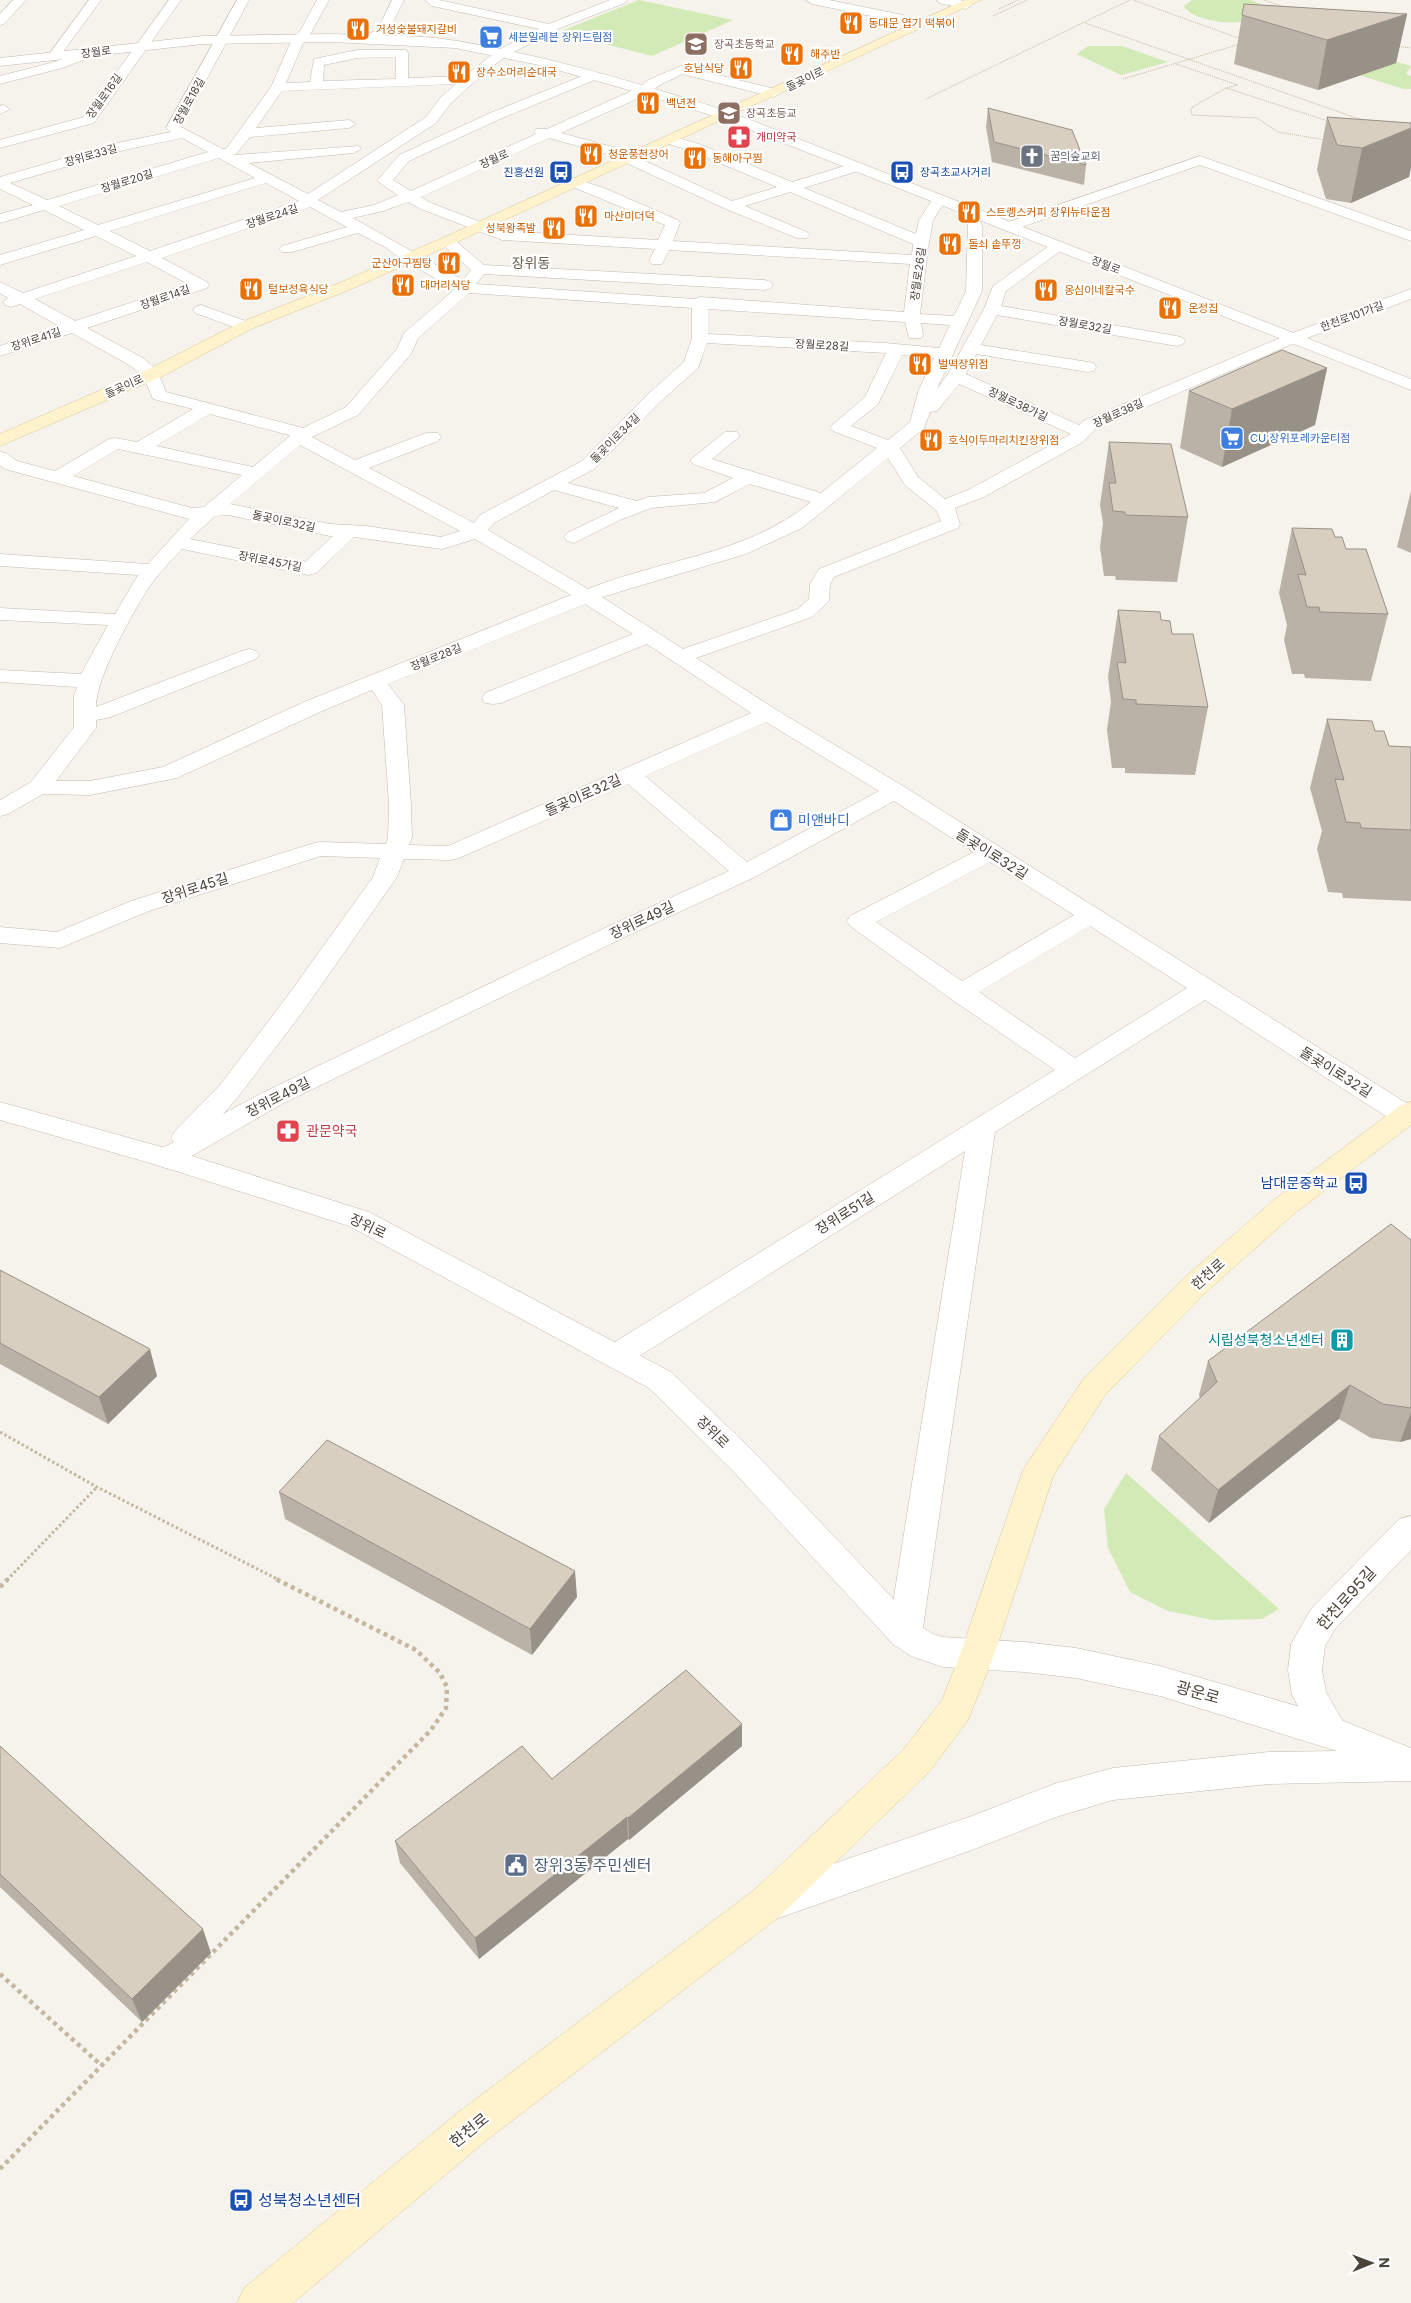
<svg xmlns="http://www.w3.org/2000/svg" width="1411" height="2303" viewBox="0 0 1411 2303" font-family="Inter,'Noto Sans KR',sans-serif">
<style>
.green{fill:#d2eab5}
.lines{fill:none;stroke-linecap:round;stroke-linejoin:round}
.minor-casing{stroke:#c2bbae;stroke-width:1}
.tertiary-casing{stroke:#c2bbae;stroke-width:1}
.secondary-casing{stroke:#d6c79b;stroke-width:1}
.path-far2{stroke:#c4b79f;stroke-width:1;stroke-dasharray:1 1;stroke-linecap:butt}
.path-far1{stroke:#c4b79f;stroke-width:3;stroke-dasharray:2.5 2.5;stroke-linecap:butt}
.path{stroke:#c4b79f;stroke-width:4.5;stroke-dasharray:4 4;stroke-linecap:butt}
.minor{fill:#fff;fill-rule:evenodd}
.tertiary{fill:#fff;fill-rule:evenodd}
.secondary{fill:#fff3cd;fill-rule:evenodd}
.wall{fill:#bab2a6}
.shaded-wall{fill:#979187}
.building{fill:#d8cfc1;stroke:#979187}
.labels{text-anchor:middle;stroke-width:4.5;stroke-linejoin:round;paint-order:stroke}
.far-food-label{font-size:11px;fill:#c56008;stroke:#fff;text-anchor:start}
.far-shop-label{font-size:11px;fill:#366cbe;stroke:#fff;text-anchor:start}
.far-education-label{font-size:11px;fill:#785e54;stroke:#fff;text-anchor:start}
.far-street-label{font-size:11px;fill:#4b4439;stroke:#fff}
.far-health-label{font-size:11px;fill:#be3a42;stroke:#fff;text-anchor:start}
.far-worship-label{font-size:11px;fill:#5b616d;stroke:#fff;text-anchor:start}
.far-transit-label{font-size:11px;fill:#164399;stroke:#fff;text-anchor:end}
.far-quarter-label{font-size:14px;fill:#6e6250;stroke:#fff}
.street-label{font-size:14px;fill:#4b4439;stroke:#fff}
.shop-label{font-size:14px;fill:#366cbe;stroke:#fff;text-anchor:start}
.health-label{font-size:14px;fill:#be3a42;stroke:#fff;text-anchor:start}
.transit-label{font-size:14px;fill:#164399;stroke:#fff;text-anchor:end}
.culture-label{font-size:14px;fill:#0d838f;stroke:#fff;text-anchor:end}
.near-street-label{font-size:16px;fill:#4b4439;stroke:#fff}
.near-service-label{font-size:16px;fill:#4e5e75;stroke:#fff;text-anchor:start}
.near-transit-label{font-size:16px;fill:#164399;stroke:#fff;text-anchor:start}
</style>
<rect width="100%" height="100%" fill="#f6f3ec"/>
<g class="green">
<polygon points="639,0 733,20 652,56 559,32"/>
<path d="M1192,0h59l16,7c-7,5 -16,11 -24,14 -12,5 -54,-2 -59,-15z"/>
<polygon points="1088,46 1122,46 1168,62 1121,75 1077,54"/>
<polygon points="1377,56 1411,66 1406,74 1411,76 1411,89 1404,89 1362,76 1337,65"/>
<polygon points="1126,1473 1279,1609 1262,1619 1213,1620 1168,1611 1130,1592 1108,1548 1104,1509"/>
</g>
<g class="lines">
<g class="minor-casing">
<g id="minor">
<polygon points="13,0 26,0 4,24 0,25 0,14"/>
<polygon points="89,0 101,0 57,60 49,60 47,57"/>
<polygon points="169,0 181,0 94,123 0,148 0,140 84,117"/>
<path d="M237,0h12l-68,127 42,22h3l45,-62 21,-48 8,-8 17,-31h12l-18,33 -7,8 -18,42 24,-1 4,-23 43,-9h49l2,3v25l57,-2 33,-26 41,-21 -107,-23 -7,-6h14l110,24 61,-24h17l-2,3 -65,25 -54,28 -23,18 -32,29 -15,20 -118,77 23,12 33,-7 24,-10 -21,-14 22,-26 91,-42 102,-41 6,4 -1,3 -97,40 -91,42 -16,19 18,11 2,-1 123,-56 -2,-2 2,-3h11l93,-42 8,-7 33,-14 98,24 2,3 -7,4 -92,-23 -24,12 -8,7 -89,40 56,15 115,53 45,-14 -88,-37 -23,-7 -2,-3 2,-3 5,-1 28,8 93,38 59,-18h10l2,3 -2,3 -57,18 112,46 3,-14 15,-23h10l2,3 -13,20 -5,29 -8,65 34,2 12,-25 2,-65 -6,-14 7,-4 5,1 8,17v65l-45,98 11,-15 36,-65 9,-23 60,-43h10l3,3 -3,3 -57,42 -5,15 176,30 6,2 2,3 -2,3 -6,2 -180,-31 -16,30 107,17 6,1 2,4 -2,4 -6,1 -112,-18 -10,20 113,51 4,-4 204,-86 124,-46v10l-112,42 -204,88 -12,13 -99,55 -29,11 5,16 -2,4 -124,49 -4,7 -1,17 -17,16 -116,41 79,51 128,77 508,320v17l-6,1 -10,-2 -190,-122 -210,132 -73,502 -5,10 -12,5 -12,-5 -5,-10 77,-483 -338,213 -11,4 -11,-4 -4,-8 4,-8 450,-278 -104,-71 -101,-73 -3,-5 3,-5 124,-64 -80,-51 -141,77 -126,58 -345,168 -106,61 -10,3 -10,-3 -4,-7 4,-7 18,-9 -3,-4 4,-7 45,-46 66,-87 87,-121 7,-19 -59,-2 -172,55 -89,37 -60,-5v-16l57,5 74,-31 180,-57 8,-2 67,2 2,-7 1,-33 -7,-99 -10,-15 -52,22 -143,66 -87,17 -47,-1 -35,20 -8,2v-16l31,-18 43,-55v-31l3,-9 -77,-5v-12l81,4 27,-49 -108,-5v-12l115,6 23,-39 -138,-9v-12l148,10 41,-45 -184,-50 -5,-4v-13l6,1 11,8 38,10 54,-32 6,-1 22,4 56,-33 -40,-10 -10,-23 -12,-10 -59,-33 -72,23v-10l59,-20 -39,-22 -9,3 -6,-2 -2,-3 5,-4 -8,-5v-11l23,11 113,-37 -40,-20 -96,29v-10l84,-25 -40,-20 -44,13v-9l33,-9 -33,-16v-12l117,-34 54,-11 -5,-4zM396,57v22l-73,2 1,-16 33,-7zM456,84l-15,13 -15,20 -118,77 -59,-31 105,-10 7,-4 -2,-3 -124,9 15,-18 99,-9 7,-4 -7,-4 -93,8 26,-37zM182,138l26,14 -161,48 -37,-17 114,-33zM549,138l58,16 119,55 71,29h10l3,-3 -3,-3 -62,-26 45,-14 123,52 -1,11 -239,-14 7,-18 -2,-3 -74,-32 -31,-10 -7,4 2,3 97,40 -7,15 -154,-9 -73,-28 -10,-6zM219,158l36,20 -157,47 -39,-19zM266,183l33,18 -149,50 -40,-20zM408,202l13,7 81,31 153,9 -6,12 3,3h10l7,-14 241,14 -6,48 -204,-15 -5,2 -219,-15 8,-10 281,16 6,-2 2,-3 -2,-3 -6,-2 -281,-15 -32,-27h-10l-3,3 3,3 29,26 -8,10 -110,-62 30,-7zM310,207l37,20 -65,19 -3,3 3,3h10l66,-19 27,14 19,14 51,28 -51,44 -7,16 -51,58 -43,21 -137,-36 -9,-22 -14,-12 -56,-30 120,-40 2,-3 -2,-3 -45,-24zM147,262l41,22 -113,37 -40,-22zM469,293l223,15v30l-8,24 -36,32 -66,67 -102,54 -6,8 -105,-55 69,-27 3,-4 -3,-4h-12l-71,27 -43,-23 46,-22 53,-61 7,-16zM708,309l197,13 4,16h12l2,-3 -2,-12 29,2 -11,23 -54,-5 -177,-9zM707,343l179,10 -21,44 -35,30 3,4 44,17 -56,45 -109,-34 28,-23 -3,-4h-12l-35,28 3,4 40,14 -29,15 -56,4 -11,4 -69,-18 26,-14 66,-67 38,-34zM902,355l32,3 -15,31 -9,33 -22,18 -37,-14 27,-22zM959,384l112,50 -101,55 -25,10 -27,-22 -18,-29 24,-20 6,-16 7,-1zM210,414l79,21 1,1 -37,31 -97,-21zM300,445l160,86 -19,6 -75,-11 -36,-2 -100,-20zM118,449l124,26 -38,32 -12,1 -119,-32zM888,458l17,27 31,25 5,11 -122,48 -9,15 -1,15 -11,10 -115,40 -81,-52 144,-43 56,-26zM750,484l61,18c-67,54 -147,56 -223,87l-100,-59 6,-7 60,-33 65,18 -52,25 -3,4 3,4 7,2 46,-23 31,-12 64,-6zM228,515l102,21h3l-28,26 -115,-23 25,-23zM354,537l88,12 33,-10 96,56 -267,107 -141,65 -73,14h-34l40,-53v-8l15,-3 145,-58 3,-4 -3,-4 -7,-2 -7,2 -146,56c0,-30 36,-93 53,-120 9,-13 22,-26 33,-38l127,26 7,-2zM585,604l48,30 -148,59 -3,5 3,5 8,1 8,-1 146,-59 104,69 -303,133 -39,-1 3,-8 -1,-33 -7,-99 -16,-21zM766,722l113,69 -132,71 -102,-86zM628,784l101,87 -120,55 -345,166 -41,22 15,-17 66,-87 93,-133 7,-18 47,1 8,-2zM990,862l84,53 -112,66 -86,-59zM1090,926l97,62 -112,70 -96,-66z"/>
<polygon points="392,0 404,0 386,36 362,43 358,42 356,39 358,36 377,31"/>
<polygon points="806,0 829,0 903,15 918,29 912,33 895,21 812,4"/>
<polygon points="937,0 959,0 970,2 972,5 966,9 939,3"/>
<polygon points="90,49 96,53 94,56 62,68 0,84 0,76 54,62"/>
<polygon points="3,105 10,109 0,114 0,106"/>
<polygon points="1200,156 1411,231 1411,241 1200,165 1013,230 1008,231 1001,227 1003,224"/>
<polygon points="201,305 251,323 253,326 251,329 245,331 195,313 193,310 195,307"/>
<polygon points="1411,1516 1411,1550 1335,1629 1325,1646 1322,1670 1326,1692 1349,1732 1344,1743 1331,1748 1318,1743 1292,1695 1288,1670 1291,1644 1311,1609 1399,1519"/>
</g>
</g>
<g class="tertiary-casing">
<g id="tertiary">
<path d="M331,34c40,2 87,0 126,7 92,15 183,43 273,71l681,267v11l-691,-272 -80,-25 -101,-28 -84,-17 -124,-6 -128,2 -203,22v-8l203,-22z"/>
<polygon points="0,1102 176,1151 369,1212 671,1372 754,1452 917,1624 933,1634 943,1637 1024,1642 1076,1648 1160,1666 1331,1716 1411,1748 1411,1781 1269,1784 1113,1800 1056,1817 972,1850 773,1920 760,1915 754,1902 760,1889 972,1816 1054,1784 1113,1768 1269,1752 1337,1751 1160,1696 1076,1678 1024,1672 943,1667 911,1656 893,1644 732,1470 649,1388 349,1226 157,1165 0,1120"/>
</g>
</g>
<g class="secondary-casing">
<g id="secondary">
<polygon points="965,0 981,0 457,242 349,290 251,329 163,376 0,446 0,434 151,368 239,323 337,284 447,236"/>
<polygon points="1411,1102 1411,1125 1295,1213 1204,1294 1106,1394 1054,1474 994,1655 968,1720 929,1772 779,1917 488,2139 293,2303 237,2303 244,2288 460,2111 753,1891 903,1750 942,1700 960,1655 1023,1470 1084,1378 1184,1278 1275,1199 1401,1105"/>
</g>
</g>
<g class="path-far2">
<polyline points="1133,0 1241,39"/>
<polyline points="1264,0 1288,8"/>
<polyline points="999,9 1018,0"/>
<polyline points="993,16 1027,0"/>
<polyline points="1085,23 1365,121"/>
<polyline points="1397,46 1411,48"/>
<polyline points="1176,64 1238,85 1226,88 1328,121"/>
<polyline points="1123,79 1240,44"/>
<polyline points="1226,88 1191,108 1192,115 1257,118 1278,132 1325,140"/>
<polyline points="926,99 1130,0"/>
</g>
<g class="path-far1">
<polyline points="0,1432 97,1487 279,1580"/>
<polyline points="7,1580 97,1487"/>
</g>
<g class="path">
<polyline points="0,1587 8,1579"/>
<polyline points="0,1974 101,2065"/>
<polyline points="0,2169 431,1730 446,1708 447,1687 440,1673 416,1650 276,1579"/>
</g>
<use href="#minor" class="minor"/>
<use href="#tertiary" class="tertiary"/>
<use href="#secondary" class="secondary"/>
</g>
<g class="wall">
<polygon points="1244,4 1407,14 1396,63 1318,90 1234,64"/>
<polygon points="988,108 1086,165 1084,185 992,162 986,127"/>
<polygon points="1327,117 1411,123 1411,167 1409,177 1351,203 1326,199 1317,170"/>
<polygon points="1327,368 1315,425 1222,467 1180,448 1189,391"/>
<polygon points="1109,442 1188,517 1177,582 1116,580 1115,576 1104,576 1100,547 1103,523 1100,505"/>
<polygon points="1411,491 1411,553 1397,547"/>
<polygon points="1292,528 1335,537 1346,549 1388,614 1371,681 1305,678 1304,674 1292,674 1284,640 1287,625 1279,593"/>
<polygon points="1118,610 1161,620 1172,634 1208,707 1195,775 1125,773 1125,768 1112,768 1107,730 1111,702 1108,677"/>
<polygon points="1327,719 1375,731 1389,746 1411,747 1411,901 1343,898 1342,893 1328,892 1317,849 1322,831 1310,788"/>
<polygon points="1411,1240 1411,1439 1400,1442 1371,1438 1339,1419 1209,1523 1151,1470 1159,1436 1200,1398 1199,1395 1208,1361"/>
<polygon points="0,1270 157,1376 108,1424 0,1364"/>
<polygon points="279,1492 577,1597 532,1655 285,1519"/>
<polygon points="742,1724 742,1746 629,1840 628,1839 479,1959 400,1863 395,1841 552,1779"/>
<polygon points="0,1746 211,1953 142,2022 0,1887"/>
</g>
<g class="shaded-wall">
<polygon points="1407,14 1396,63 1318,90 1327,40"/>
<polygon points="1411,128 1411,167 1409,177 1351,203 1362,148"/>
<polygon points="1327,368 1315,425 1222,467 1232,409"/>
<polygon points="150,1349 157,1376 108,1424 99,1397"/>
<polygon points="1350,1385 1339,1419 1209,1523 1218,1490"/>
<polygon points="1411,1412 1411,1439 1400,1442"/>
<polygon points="575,1571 577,1597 532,1655 530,1629"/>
<polygon points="742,1724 742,1746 629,1840 628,1818"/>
<polygon points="627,1817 628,1839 479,1959 475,1938"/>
<polygon points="203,1929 211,1953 142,2022 132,1999"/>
</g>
<g class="building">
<polygon points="1244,4 1407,14 1327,40 1242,15"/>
<polygon points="988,108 1072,130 1086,165 994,142"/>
<polygon points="1327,117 1411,123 1411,128 1362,148 1337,145"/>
<polygon points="1282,350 1327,368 1232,409 1189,391"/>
<polygon points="1109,442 1171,444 1188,517 1125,515 1125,512 1113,511 1109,483 1116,483"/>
<polygon points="1292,528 1332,529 1335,537 1342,537 1346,549 1366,549 1388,614 1320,612 1319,607 1307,607 1298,574 1306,575"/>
<polygon points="1118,610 1160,612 1161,620 1170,621 1172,634 1193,634 1208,707 1136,704 1136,700 1123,699 1117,662 1126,663"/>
<polygon points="1327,719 1372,721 1375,731 1384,731 1389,746 1411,747 1411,830 1361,828 1360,823 1346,822 1335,779 1344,780"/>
<polygon points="1391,1224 1411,1240 1411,1408 1383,1404 1350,1385 1218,1490 1159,1436 1217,1382 1208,1361"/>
<polygon points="0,1270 150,1349 99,1397 0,1343"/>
<polygon points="327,1440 575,1571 530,1629 279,1492"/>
<polygon points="686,1670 742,1724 628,1818 627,1817 475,1938 395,1841 522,1746 552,1779"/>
<polygon points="0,1746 203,1929 132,1999 0,1874"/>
</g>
<defs>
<g id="restaurant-square" transform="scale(1.25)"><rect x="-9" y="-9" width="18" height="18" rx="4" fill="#e8710a" stroke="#fff"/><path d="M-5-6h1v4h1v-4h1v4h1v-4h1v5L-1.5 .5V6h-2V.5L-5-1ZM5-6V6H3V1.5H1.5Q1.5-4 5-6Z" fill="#fff"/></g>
<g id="supermarket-square" transform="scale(1.25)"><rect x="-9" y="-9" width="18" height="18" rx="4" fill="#3f7fe0" stroke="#fff"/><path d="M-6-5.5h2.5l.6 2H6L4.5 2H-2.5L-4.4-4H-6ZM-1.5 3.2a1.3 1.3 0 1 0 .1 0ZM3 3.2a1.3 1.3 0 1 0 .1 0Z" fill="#fff"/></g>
<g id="school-square" transform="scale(1.25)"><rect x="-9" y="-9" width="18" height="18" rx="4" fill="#8d6e63" stroke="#fff"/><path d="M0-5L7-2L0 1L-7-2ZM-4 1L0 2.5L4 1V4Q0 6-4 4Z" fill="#fff"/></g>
<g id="pharmacy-square" transform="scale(1.25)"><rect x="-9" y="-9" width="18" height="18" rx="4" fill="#e0444e" stroke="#fff"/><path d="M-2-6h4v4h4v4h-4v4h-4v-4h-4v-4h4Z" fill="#fff"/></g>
<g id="church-square" transform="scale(1.25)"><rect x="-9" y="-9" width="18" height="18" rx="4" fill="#6b7280" stroke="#fff"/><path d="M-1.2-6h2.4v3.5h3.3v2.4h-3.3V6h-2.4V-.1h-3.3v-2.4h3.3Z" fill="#fff"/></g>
<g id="bus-square" transform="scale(1.25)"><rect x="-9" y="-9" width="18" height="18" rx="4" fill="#1a4fb4" stroke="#fff"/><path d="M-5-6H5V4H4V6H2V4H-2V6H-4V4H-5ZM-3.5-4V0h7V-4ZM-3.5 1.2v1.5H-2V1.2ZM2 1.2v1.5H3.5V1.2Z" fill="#fff"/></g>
<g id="shop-square" transform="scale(1.25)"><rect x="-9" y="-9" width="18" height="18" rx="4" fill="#3f7fe0" stroke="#fff"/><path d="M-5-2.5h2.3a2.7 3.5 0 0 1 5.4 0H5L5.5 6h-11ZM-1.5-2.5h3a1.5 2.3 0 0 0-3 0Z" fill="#fff"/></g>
<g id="building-square" transform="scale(1.25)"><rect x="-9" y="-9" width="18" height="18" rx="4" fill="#0f9aa8" stroke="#fff"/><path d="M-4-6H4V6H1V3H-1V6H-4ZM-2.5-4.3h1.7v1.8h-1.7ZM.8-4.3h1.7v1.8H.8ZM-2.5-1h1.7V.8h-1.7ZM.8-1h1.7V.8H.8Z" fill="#fff"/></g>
<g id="civic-square" transform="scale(1.25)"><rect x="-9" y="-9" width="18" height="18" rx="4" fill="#5c6f8a" stroke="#fff"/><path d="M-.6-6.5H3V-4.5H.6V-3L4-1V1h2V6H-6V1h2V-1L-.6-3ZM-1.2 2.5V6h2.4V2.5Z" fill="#fff"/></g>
</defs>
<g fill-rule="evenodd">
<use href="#restaurant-square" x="851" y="23"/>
<use href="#restaurant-square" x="358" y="29"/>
<use href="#supermarket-square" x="491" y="37"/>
<use href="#school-square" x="696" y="44"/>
<use href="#restaurant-square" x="792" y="54"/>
<use href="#restaurant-square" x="741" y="68"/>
<use href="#restaurant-square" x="459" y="72"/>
<use href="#restaurant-square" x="648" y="103"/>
<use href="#school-square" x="729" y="113"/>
<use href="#pharmacy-square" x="739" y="137"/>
<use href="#restaurant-square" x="591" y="154"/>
<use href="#church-square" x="1032" y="156"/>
<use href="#restaurant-square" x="695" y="158"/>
<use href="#bus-square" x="561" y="172"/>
<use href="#bus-square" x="902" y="172"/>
<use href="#restaurant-square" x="969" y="212"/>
<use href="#restaurant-square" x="586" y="216"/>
<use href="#restaurant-square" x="554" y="228"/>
<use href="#restaurant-square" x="950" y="244"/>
<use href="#restaurant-square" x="449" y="263"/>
<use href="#restaurant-square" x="403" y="285"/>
<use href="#restaurant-square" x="251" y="289"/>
<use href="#restaurant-square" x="1046" y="290"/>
<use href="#restaurant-square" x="1170" y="308"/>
<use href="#restaurant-square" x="920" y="364"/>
<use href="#supermarket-square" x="1232" y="438"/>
<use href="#restaurant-square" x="931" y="440"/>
<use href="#shop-square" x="781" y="820"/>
<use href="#pharmacy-square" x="288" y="1131"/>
<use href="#bus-square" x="1356" y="1183"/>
<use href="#building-square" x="1342" y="1340"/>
<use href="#civic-square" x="516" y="1865"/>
<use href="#bus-square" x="241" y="2200"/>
</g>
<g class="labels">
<g class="far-food-label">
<text x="868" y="27">동대문 엽기 떡볶이</text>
<text x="376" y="33">거성숯불돼지갈비</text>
<text x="810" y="58">해주반</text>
<text x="724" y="72" text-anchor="end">호남식당</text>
<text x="476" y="76">장수소머리순대국</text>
<text x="666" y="107">백년전</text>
<text x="608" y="158">청운풍천장어</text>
<text x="712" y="162">동해아구찜</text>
<text x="986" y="216">스트렝스커피 장위뉴타운점</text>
<text x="604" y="220">마산미더덕</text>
<text x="536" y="232" text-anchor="end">성북왕족발</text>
<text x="968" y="248">돌쇠 솥뚜껑</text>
<text x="432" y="267" text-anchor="end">군산아구찜탕</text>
<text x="420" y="289">대머리식당</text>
<text x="268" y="293">털보정육식당</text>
<text x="1064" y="294">옹심이네칼국수</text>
<text x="1188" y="312">온정집</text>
<text x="938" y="368">벌떡장위점</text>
<text x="948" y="444">호식이두마리치킨장위점</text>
</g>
<g class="far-shop-label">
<text x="508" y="41">세븐일레븐 장위드림점</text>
<text x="1250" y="442">CU 장위포레카운티점</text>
</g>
<g class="far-education-label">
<text x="714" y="48">장곡초등학교</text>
<text x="746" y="117">장곡초등교</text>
</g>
<g class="far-street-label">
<text transform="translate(96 52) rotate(-7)" y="4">장월로</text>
<text transform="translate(805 79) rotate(-25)" y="4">돌곶이로</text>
<text transform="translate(104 96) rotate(-54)" y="4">장월로16길</text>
<text transform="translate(189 101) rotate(-61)" y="4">장월로18길</text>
<text transform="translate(91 155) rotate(-16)" y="4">장위로33길</text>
<text transform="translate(494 159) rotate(-24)" y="4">장월로</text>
<text transform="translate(127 181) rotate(-17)" y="4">장월로20길</text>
<text transform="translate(272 216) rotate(-18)" y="4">장월로24길</text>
<text transform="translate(1106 265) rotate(21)" y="4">장월로</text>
<text transform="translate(918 274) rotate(-82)" y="4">장월로26길</text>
<text transform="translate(165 297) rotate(-19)" y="4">장월로14길</text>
<text transform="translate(1352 316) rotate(-20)" y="4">한천로101가길</text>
<text transform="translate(1085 325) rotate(10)" y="4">장월로32길</text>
<text transform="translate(36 339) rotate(-18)" y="4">장위로41길</text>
<text transform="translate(822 345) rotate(3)" y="4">장월로28길</text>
<text transform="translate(124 386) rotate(-24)" y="4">돌곶이로</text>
<text transform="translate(1018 404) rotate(25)" y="4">장월로38가길</text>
<text transform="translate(1118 413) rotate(-24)" y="4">장월로38길</text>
<text transform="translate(615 438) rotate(-45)" y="4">돌곶이로34길</text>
<text transform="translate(284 521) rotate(12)" y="4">돌곶이로32길</text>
<text transform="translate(270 561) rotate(11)" y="4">장위로45가길</text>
<text transform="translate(436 657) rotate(-22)" y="4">장월로28길</text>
</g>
<g class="far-health-label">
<text x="756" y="141">개미약국</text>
</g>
<g class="far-worship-label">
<text x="1050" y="160">꿈의숲교회</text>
</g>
<g class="far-transit-label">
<text x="544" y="176">진흥선원</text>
<text x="920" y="176" text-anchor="start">장곡초교사거리</text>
</g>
<g class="far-quarter-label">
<text x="531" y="268">장위동</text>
</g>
<g class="street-label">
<text transform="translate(583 795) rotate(-24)" y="5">돌곶이로32길</text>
<text transform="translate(992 854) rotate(32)" y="5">돌곶이로32길</text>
<text transform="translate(195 888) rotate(-18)" y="5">장위로45길</text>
<text transform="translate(642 920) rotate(-25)" y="5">장위로49길</text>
<text transform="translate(1336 1072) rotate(32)" y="5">돌곶이로32길</text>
<text transform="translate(278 1097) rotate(-27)" y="5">장위로49길</text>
<text transform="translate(845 1213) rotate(-32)" y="5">장위로51길</text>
<text transform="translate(368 1226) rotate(25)" y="5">장위로</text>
<text transform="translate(1208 1274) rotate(-42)" y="5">한천로</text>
<text transform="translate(713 1432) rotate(45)" y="5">장위로</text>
</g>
<g class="shop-label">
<text x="798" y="825">미앤바디</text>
</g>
<g class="health-label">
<text x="306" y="1136">관문약국</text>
</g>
<g class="transit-label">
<text x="1338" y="1188">남대문중학교</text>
</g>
<g class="culture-label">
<text x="1324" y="1345">시립성북청소년센터</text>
</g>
<g class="near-street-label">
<text transform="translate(1346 1598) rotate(-48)" y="6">한천로95길</text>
<text transform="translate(1198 1692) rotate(16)" y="6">광운로</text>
<text transform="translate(469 2130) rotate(-39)" y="6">한천로</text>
</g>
<g class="near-service-label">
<text x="534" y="1871">장위3동 주민센터</text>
</g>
<g class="near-transit-label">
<text x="258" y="2206">성북청소년센터</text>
</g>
</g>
<g transform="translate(1371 2263) rotate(89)" stroke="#ffffff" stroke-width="4" paint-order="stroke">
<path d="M0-4L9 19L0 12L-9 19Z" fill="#4b4439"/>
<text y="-8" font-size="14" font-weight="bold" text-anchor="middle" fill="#4b4439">N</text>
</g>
</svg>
